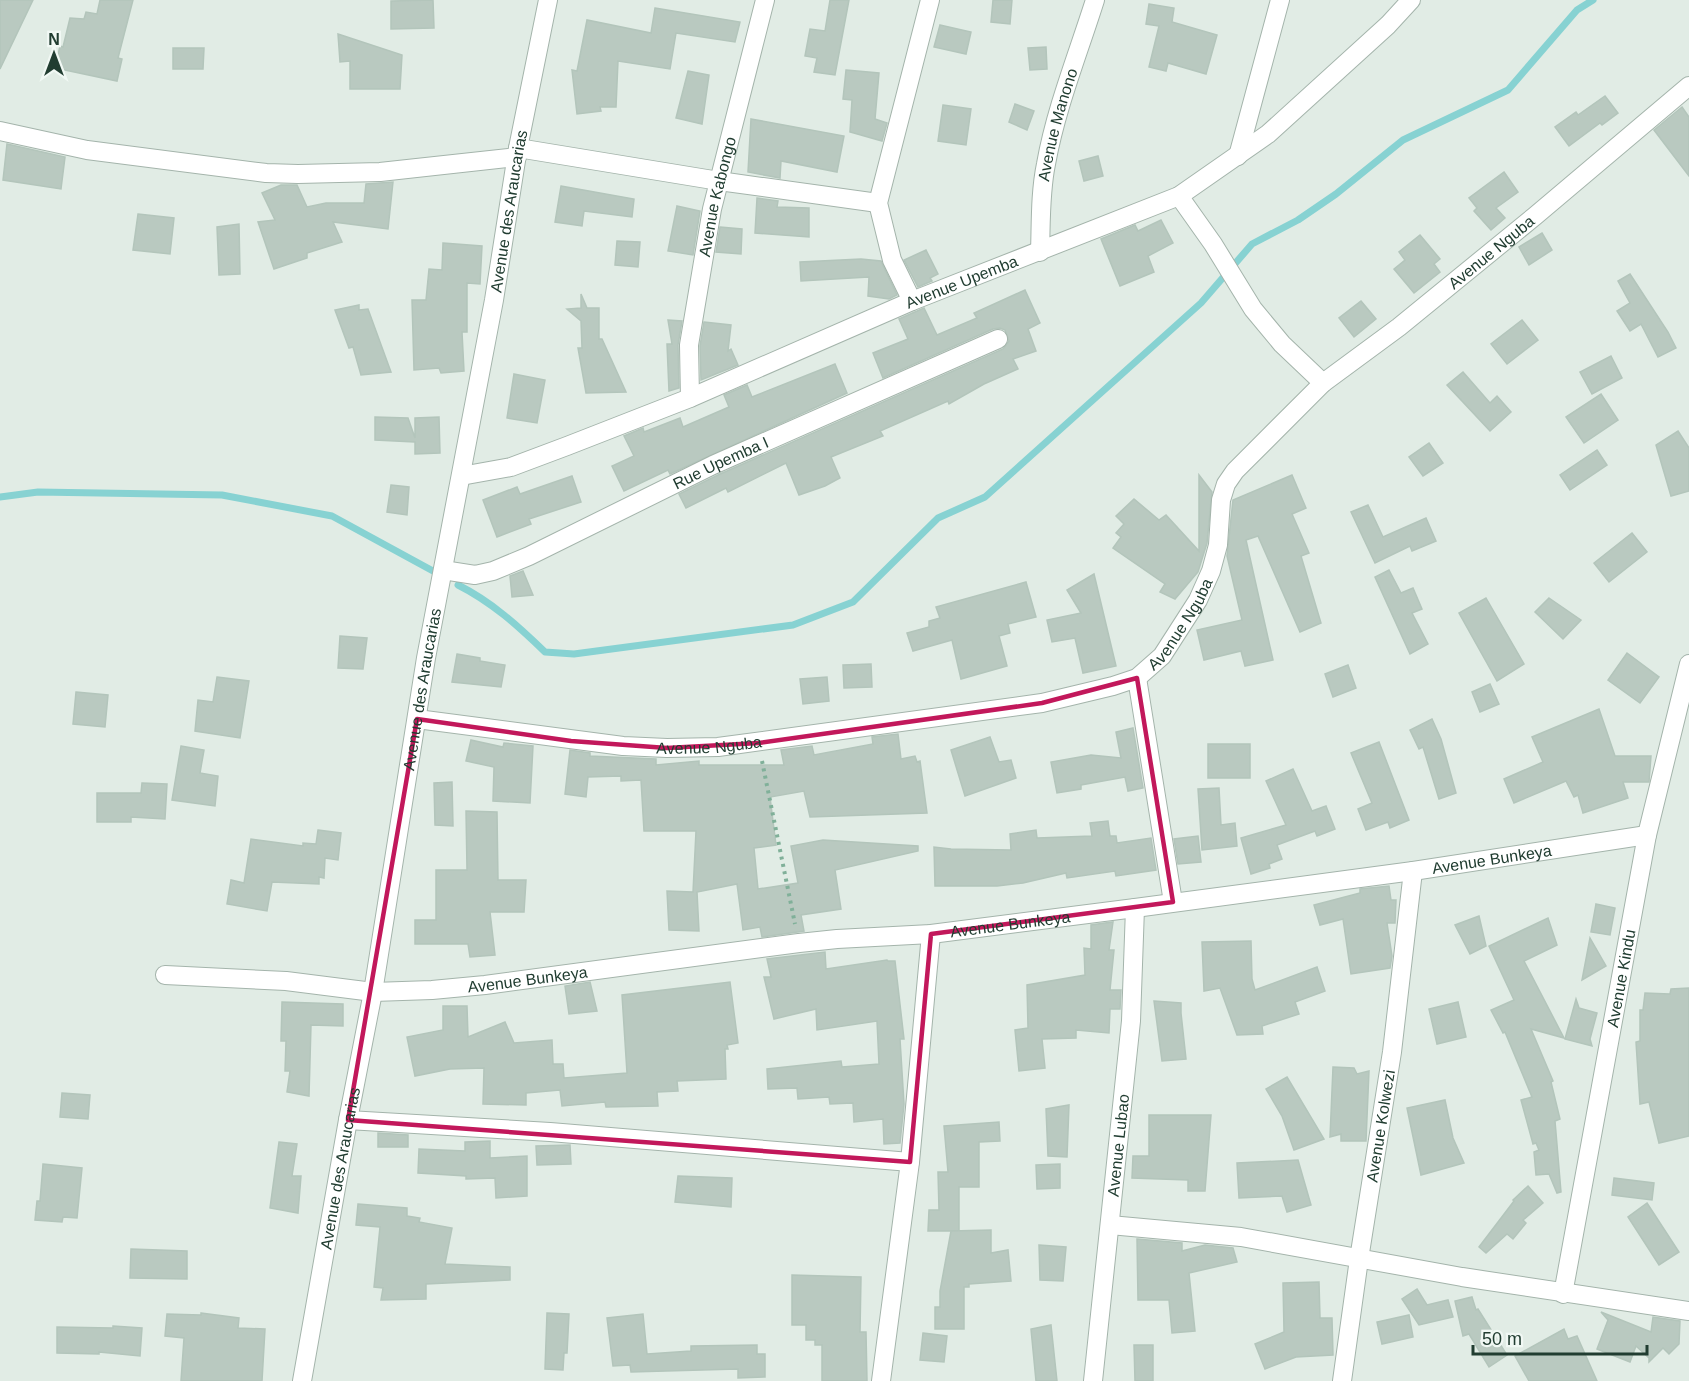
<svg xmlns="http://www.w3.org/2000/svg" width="1689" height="1381" viewBox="0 0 1689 1381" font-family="Helvetica,sans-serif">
<rect width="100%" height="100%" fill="#e1ece5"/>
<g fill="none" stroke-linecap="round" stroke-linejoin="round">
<g stroke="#87d2d2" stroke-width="7">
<path d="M0 497 38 492 222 495 332 516 433 571"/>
<path d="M458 585C492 602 518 626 545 652L574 654 793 625 853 602 938 518 985 497 1201 303 1252 244 1298 220 1336 194 1403 140 1508 90 1577 10 1593 0"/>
</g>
</g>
<g fill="#b9c9c0" stroke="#b3c5bb" stroke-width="1.5">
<path d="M0 0H33L0 69Z"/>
<path d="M100 0H133L118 58 122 59 117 81 55 68 60 46 63 47 70 18 84 19 86 12 97 14Z"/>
<path d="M433 0 434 28 391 29V1Z"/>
<path d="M830 0H849L835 75 814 72 817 58 805 56 810 29 825 31Z"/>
<path d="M993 0H1012L1010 24 991 22Z"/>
<path d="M1149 4 1174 8 1172 22 1217 35 1206 74 1168 63 1166 71 1149 67 1159 26 1146 24Z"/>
<path d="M655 8 740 22 735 42 676 33 670 69 618 61 616 107H600L601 111 577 114 572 70 577 71 587 20 651 33Z"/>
<path d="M940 25 971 32 966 54 934 47Z"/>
<path d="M338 34 402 55 400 89H350V61L340 62Z"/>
<path d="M1046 47 1047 69 1030 70 1028 48Z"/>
<path d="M173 48H204L203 69H173Z"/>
<path d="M846 70 879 73 875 119 887 123 882 141 850 132 852 100 843 99Z"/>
<path d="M688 71 709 75 702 124 676 118Z"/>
<path d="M1605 96 1618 113 1602 125 1600 123 1569 146 1555 127 1576 112 1578 115Z"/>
<path d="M1015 104 1034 111 1027 130 1009 122Z"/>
<path d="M943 105 971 109 966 145 938 141Z"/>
<path d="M1682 107 1689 117V176L1654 130Z"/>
<path d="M751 119 844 136 837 172 781 161 780 178 748 172Z"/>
<path d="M7 144 65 157 61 189 3 180Z"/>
<path d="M1098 156 1103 176 1084 181 1079 161Z"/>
<path d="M1504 172 1518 192 1496 208 1505 218 1491 230 1474 211 1477 208 1469 198Z"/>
<path d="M393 182 388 229 333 222 342 242 307 253V258L274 269 258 222 275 220 262 193 281 185H297L307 207 326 203H364L366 184Z"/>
<path d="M561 186 634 199 632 217 584 211 582 226 555 222Z"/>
<path d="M757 198 778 201 777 207 809 208V237L755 233Z"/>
<path d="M677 206 700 211 693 255 668 251Z"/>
<path d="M138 214 174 218 170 254 133 250Z"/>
<path d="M1161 220 1173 243 1148 256 1154 272 1120 286 1101 239 1135 225 1138 231Z"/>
<path d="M239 224 240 274 219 275 217 227Z"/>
<path d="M720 227 742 229 741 254 716 252Z"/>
<path d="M1542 233 1552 250 1529 265 1519 247Z"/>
<path d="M1420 235 1440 259 1434 264 1440 272 1414 293 1394 269 1405 260 1399 252Z"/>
<path d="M617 241 640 242 638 267 615 265Z"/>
<path d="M443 243 482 246 480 284 467 283V332H462L464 371 441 373 439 368 414 370 412 300H426L429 269 442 270Z"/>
<path d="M926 250 938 274 930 278 932 281 918 287 904 260Z"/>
<path d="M861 259 881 261 897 295 889 299 868 296 869 277 801 281 800 262Z"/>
<path d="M1630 274 1668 332 1676 348 1658 357 1641 324 1630 331 1617 311 1630 303 1618 281Z"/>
<path d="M1025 290 1040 323 1028 329 1036 351 1013 359 1018 369 984 384 949 404 948 401 880 431 883 436 831 457 840 478 825 486 799 495 786 463 728 492 726 488 686 508 679 494 718 475 1003 349 1009 341 1005 330 1000 328 993 329 883 378 873 353 908 339 899 319 924 308 937 335 977 318 974 313Z"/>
<path d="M581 294 587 308H599V339H602L626 392 586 393 578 348H582L581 321 567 309 581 308Z"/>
<path d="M1361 301 1376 319 1354 337 1339 318Z"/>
<path d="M359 305V310L368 309 391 372 361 375 353 347 349 348 335 310Z"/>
<path d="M668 320 682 321 678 345 679 388 669 391 667 344H672Z"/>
<path d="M1522 320 1538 340 1507 364 1491 344Z"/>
<path d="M704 322 731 325 728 351 731 349 738 365 701 380 700 346Z"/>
<path d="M1611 356 1622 378 1592 394 1580 372Z"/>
<path d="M835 364 847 393 670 474 668 470 624 491 612 466 634 456 624 436 643 428 644 432 680 418 683 427 729 407 724 395 747 385 752 397Z"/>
<path d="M1463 372 1490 403 1497 396 1511 412 1490 431 1447 385Z"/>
<path d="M514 374 545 380 537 423 507 418Z"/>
<path d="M1601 394 1618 420 1584 443 1566 417Z"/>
<path d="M375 417 408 418 415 438V418L439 417 440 453 415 454V442L375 440Z"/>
<path d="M1678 431 1689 448V491L1671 496 1656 445Z"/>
<path d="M1429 443 1443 463 1423 476 1409 457Z"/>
<path d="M1597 450 1607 465 1570 490 1560 475Z"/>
<path d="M1199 475 1212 492 1207 543 1198 572 1175 599 1160 592 1165 584 1113 548 1121 537 1116 533 1124 524 1116 516 1134 499 1159 520 1166 515 1199 551Z"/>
<path d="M1292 475 1306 508 1292 514 1309 553 1301 556 1321 623 1300 632 1258 536 1246 540 1273 660 1245 666 1241 651 1204 660 1197 630 1242 620 1227 556 1233 500Z"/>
<path d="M572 476 581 502 529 519 531 524 497 537 483 500 517 487 520 494Z"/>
<path d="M391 485 409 487 407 515 387 512Z"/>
<path d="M1368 505 1383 537 1426 518 1436 541 1412 551 1410 546 1375 563 1351 512Z"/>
<path d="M1632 533 1647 552 1609 582 1594 563Z"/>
<path d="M1389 570 1401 593 1413 588 1422 609 1412 613 1428 644 1410 654 1375 577Z"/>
<path d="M523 571 533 595 512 597 510 576Z"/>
<path d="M1094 574 1116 666 1083 673 1075 638 1052 642 1047 620 1081 613 1067 590Z"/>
<path d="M1026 582 1036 617 1008 624 1010 633 999 636 1007 666 961 679 952 640 913 651 907 633 929 627V621L940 618 936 607Z"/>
<path d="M1486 598 1524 664 1497 681 1459 613Z"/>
<path d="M1549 598 1581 620 1563 639 1535 612Z"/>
<path d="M340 636 367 638 363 669 338 668Z"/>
<path d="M1627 653 1659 677 1640 703 1608 680Z"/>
<path d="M457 654 480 658V661L505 665 501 687 452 682Z"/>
<path d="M871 664 872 687 844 688 843 665Z"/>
<path d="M1348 665 1356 688 1333 697 1325 674Z"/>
<path d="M217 677 249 681 240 738 195 731 198 700 213 702Z"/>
<path d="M827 677 829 701 803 704 800 679Z"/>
<path d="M1490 684 1499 704 1480 712 1472 692Z"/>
<path d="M76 692 108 695 105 727 73 724Z"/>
<path d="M1599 709 1615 756H1651L1649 782H1623L1628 798 1583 813 1578 795 1574 797 1566 781 1514 803 1504 779 1543 762 1532 737Z"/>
<path d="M1432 719 1441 739 1456 793 1439 799 1423 747 1419 749 1410 730Z"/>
<path d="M1133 728 1143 788 1128 791 1125 777 1081 785V789L1057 793 1051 762 1091 755 1121 758 1116 732Z"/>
<path d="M898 734 901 759 915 756 917 762 920 761 927 813 810 817 804 791 770 797 776 845 754 848 758 889 798 883 791 846 823 840 918 846V851L835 870 841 909 801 915 804 931 762 937 760 927 743 930 737 884 697 892 699 931 669 930 667 891 693 892 696 831H644L641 780 621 781V776L588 777 586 797 565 794 570 750 590 753V756L656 759V765L699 761V765H784L781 750 812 746 814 755 873 744 872 737Z"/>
<path d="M990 737 999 762 1011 760 1016 778 965 796 951 750Z"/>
<path d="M471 740 503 747 504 743 533 746 530 803 493 801 494 767 466 761Z"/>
<path d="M1379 742 1409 820 1390 828 1388 822 1366 830 1358 809 1372 803 1351 753Z"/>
<rect x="1208" y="744" width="42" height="34"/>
<path d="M181 746 204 750 200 773 218 776 215 806 172 800Z"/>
<path d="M1293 769 1312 811 1326 806 1335 829 1317 836 1315 831 1277 845 1282 859 1269 864 1270 868 1251 874 1241 838 1286 825 1266 781Z"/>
<path d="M452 782 453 826 435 825 434 783Z"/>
<path d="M142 783 167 784 165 819 131 817V822H97V793H141Z"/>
<path d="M1219 788 1221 825 1235 823 1237 846 1202 850 1198 789Z"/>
<path d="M466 811 497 812 498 880H526L524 912H490L495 955 470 957 468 944H415V920H436V870H467Z"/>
<path d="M1108 821 1110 836H1116L1117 843 1151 838 1156 870 1116 876 1115 871 1067 878 1066 873 1023 883 997 886H935L934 847 951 849 1011 850 1010 834 1036 830 1037 838 1092 836 1090 823Z"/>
<path d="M318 830 341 833 338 860 325 858 324 878 319 877V884L272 882 267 911 227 904 231 880 244 883 251 839 303 846V843L316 844Z"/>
<path d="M1198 836 1201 862 1178 864 1174 839Z"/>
<path d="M1389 886 1391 900H1396L1395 923H1387L1392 956 1390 968 1351 974 1343 919 1320 925 1314 905 1360 893V889Z"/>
<path d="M1596 904 1615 908 1610 935 1591 932Z"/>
<path d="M1479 916 1486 946 1470 954 1455 925Z"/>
<path d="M1548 918 1557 945 1524 961 1564 1038 1531 1029 1553 1081 1551 1082 1560 1119 1555 1121 1561 1192 1557 1193 1549 1174 1536 1175 1534 1152 1539 1150 1536 1143 1533 1144 1521 1100 1532 1097 1505 1032 1503 1033 1491 1010 1514 1000 1489 946Z"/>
<path d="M1113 922 1109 950H1114L1110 990H1121L1120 1009H1110L1109 1033 1076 1030V1038L1042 1039 1045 1068 1019 1071 1015 1030 1028 1028 1027 985 1085 975 1084 948 1091 949V925Z"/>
<path d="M1590 938 1606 966 1582 980Z"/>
<path d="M1251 941 1252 979 1255 990 1317 967 1325 991 1295 1002 1299 1014 1262 1026 1263 1034 1237 1035 1220 988 1204 991 1202 942Z"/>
<path d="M825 952 826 969 887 960 888 961H895L904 1039H900L904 1104 900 1143 884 1144 883 1119 854 1122 853 1103 830 1104 829 1097 798 1099 797 1088 768 1089 767 1069 841 1061 842 1067 879 1064 877 1021 817 1030 816 1009 774 1019 764 977H771L767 959Z"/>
<path d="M590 982 597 1011 569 1014 565 986Z"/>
<path d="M730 982 738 1043 727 1045 728 1049H725L726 1079 677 1081 678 1091 657 1092 658 1106 606 1107 605 1102 562 1106 560 1090 526 1093V1105L483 1104 484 1068 450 1069 415 1076 407 1037 443 1030V1006H467L468 1037 505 1022 514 1043 552 1040 553 1064H563L564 1078 627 1073 622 995Z"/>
<path d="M1689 988V1136L1659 1143 1649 1102 1640 1104 1636 1042 1640 1041V1010H1643L1645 993 1670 994 1671 989Z"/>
<path d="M1576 999 1579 1008 1597 1013 1590 1039 1592 1046 1565 1039Z"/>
<path d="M1154 1001 1181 1003V1013L1186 1059 1162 1061Z"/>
<path d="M282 1002 343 1004V1026L311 1025 309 1096 287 1092 290 1071H285L286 1041H281Z"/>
<path d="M1458 1002 1466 1037 1437 1044 1429 1009Z"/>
<path d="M1333 1067 1354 1068 1357 1074 1369 1071 1366 1141H1341V1134L1330 1137Z"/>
<path d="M1287 1077 1324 1139 1294 1150 1282 1116 1266 1089Z"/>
<path d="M62 1093 90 1095 88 1119 60 1117Z"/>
<path d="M1445 1100 1453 1138 1464 1163 1421 1175 1407 1108Z"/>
<path d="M1069 1105 1067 1157 1048 1156 1046 1109Z"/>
<path d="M1149 1115H1211L1205 1191H1188V1180L1132 1178 1133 1156H1149Z"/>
<path d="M999 1122 1000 1141 979 1142V1187H959V1231H928L929 1210H939L938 1172H948L944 1126Z"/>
<path d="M378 1133 408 1135V1147H378Z"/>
<path d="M490 1141V1158L527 1156V1196L496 1198 495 1178 466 1179V1176L418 1173 419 1149 465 1151V1142Z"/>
<path d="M279 1142 297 1144 292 1176H301L298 1213 270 1208Z"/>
<path d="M570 1145 571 1164 537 1165 536 1146Z"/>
<path d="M1298 1160 1311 1205 1287 1212 1282 1196 1239 1198 1237 1163Z"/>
<path d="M43 1164 82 1168 77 1218 63 1217 62 1222 35 1220 37 1201H40Z"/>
<path d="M1060 1164V1188L1037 1189 1036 1165Z"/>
<path d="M678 1176 732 1178 731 1207 675 1202Z"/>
<path d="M1614 1178 1654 1183 1652 1200 1612 1195Z"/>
<path d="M1528 1186 1543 1203 1523 1220 1526 1223 1513 1239 1507 1234 1486 1253 1479 1247 1514 1201 1513 1200Z"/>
<path d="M1647 1203 1679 1252 1659 1265 1628 1217Z"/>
<path d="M358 1204 407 1208V1216L420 1218 419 1222 452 1228 445 1264 510 1267V1280L426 1284V1299L381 1300 383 1288 374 1287 380 1227 356 1225Z"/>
<path d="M991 1230V1253L1008 1250 1011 1281 969 1284V1287H964V1329H935V1307H940V1291L951 1231Z"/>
<path d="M1137 1239 1182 1243V1251L1205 1245 1233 1248 1237 1262 1189 1273 1195 1331 1172 1333 1169 1300H1138Z"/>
<path d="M1039 1245 1066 1247 1063 1281 1040 1280Z"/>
<path d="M131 1249 187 1251V1279L130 1278Z"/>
<path d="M792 1275 861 1277 860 1332H866L867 1381H822V1345H815V1340H806V1325H792Z"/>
<path d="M1319 1282 1320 1318H1332L1333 1355 1296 1357 1265 1369 1255 1344 1284 1332 1283 1283Z"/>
<path d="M1417 1289 1427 1305 1448 1300 1453 1317 1419 1325 1402 1299Z"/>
<path d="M1472 1297 1476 1310 1478 1309 1507 1355 1489 1367 1469 1334 1463 1336 1455 1301Z"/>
<path d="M1601 1312 1651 1332 1653 1317 1680 1321 1679 1344 1669 1354 1663 1348 1649 1362V1358L1636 1346 1630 1362 1597 1349 1608 1320Z"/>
<path d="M201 1313 239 1318 238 1328 265 1329 262 1381H181L184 1338 165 1336 167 1314 201 1315Z"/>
<path d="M547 1313 569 1314 567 1353H564L563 1370 545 1369Z"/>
<path d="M643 1314 647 1354 691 1351V1346L757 1345V1354H765V1377L738 1378V1369L631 1372 630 1365 613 1366 607 1318Z"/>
<path d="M1409 1315 1413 1337 1382 1344 1377 1322Z"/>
<path d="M1051 1325 1057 1381H1036L1031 1329Z"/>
<path d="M113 1326 142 1328 140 1356 99 1352V1354L57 1353V1327L113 1328Z"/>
<path d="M1564 1329 1568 1339 1577 1336 1597 1381H1529L1515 1356Z"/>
<path d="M923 1333 947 1336 944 1362 920 1360Z"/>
<path d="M1134 1345H1153V1381H1135Z"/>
</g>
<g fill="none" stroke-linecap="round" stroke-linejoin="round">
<g stroke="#a4b4ab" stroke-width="20">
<g id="minor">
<path d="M0 131 87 150 266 173 298 174 380 172 517 157"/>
<path d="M518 148 719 181 878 203"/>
<path d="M1238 156 1280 0"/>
<path d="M1179 196 1213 244 1253 309 1282 344 1323 383"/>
<path id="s1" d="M1040 252C1041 223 1040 193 1046 164 1056 108 1078 54 1095 0"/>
<path d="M912 301 892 260 878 203 930 0"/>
<path id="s2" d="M690 398 689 345 712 209 765 0"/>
<path id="s3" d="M461 476 511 467 567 446 690 398 912 301 1179 196 1268 134 1388 25 1411 0"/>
<path id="s4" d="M443 570 475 575 493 571 529 556 713 465 998 339"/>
<path d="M1137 678 1173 902"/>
<path id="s5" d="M417 719 623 746 667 748 718 747 1042 703 1113 686 1137 678 1162 656 1198 600 1211 571 1218 545 1221 500 1226 484 1235 471 1323 383 1399 327 1535 216 1689 86"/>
<path id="s6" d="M165 975 286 981 373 992 432 990 485 985 799 943 837 939 931 934 1135 908 1413 871 1647 835"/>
<path d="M348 1120 550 1132 910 1162"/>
<path d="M1110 1225 1241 1237 1462 1277 1689 1311"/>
<path id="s7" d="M1563 1294 1647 835 1689 664"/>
<path id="s8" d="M302 1381 348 1120 373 992 426 658 494 300 518 148 548 0"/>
<path d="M881 1381 910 1162 931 934"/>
<path id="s9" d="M1093 1381 1131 1021 1135 908"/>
<path id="s10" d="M1342 1381 1359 1259 1392 1052 1413 871"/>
</g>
</g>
<path stroke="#80b099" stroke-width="4" stroke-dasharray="3 4.5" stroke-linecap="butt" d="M762 761 795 924"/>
<use href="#minor" stroke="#fff" stroke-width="18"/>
</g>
<path fill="none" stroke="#c2185b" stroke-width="4.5" stroke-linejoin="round" d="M1137 678 1173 902 931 934 910 1162 348 1120 417 719 571 741 667 748 759 743 1042 703Z"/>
<g text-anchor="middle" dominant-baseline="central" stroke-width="4.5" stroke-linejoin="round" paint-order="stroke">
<g font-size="16" fill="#213d31" stroke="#f1f8f4">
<text stroke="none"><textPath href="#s1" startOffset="129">Avenue Manono</textPath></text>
<text stroke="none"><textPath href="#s2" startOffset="204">Avenue Kabongo</textPath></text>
<text stroke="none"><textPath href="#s8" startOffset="1188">Avenue des Araucarias</textPath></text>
<text stroke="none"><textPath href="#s5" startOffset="1302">Avenue Nguba</textPath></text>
<text stroke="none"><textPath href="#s3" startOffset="538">Avenue Upemba</textPath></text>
<text stroke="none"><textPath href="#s4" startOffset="303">Rue Upemba I</textPath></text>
<text stroke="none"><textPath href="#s5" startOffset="798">Avenue Nguba</textPath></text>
<text stroke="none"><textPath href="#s8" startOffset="702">Avenue des Araucarias</textPath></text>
<text stroke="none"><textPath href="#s5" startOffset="294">Avenue Nguba</textPath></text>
<text stroke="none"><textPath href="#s6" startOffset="1336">Avenue Bunkeya</textPath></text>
<text stroke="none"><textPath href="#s6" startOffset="850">Avenue Bunkeya</textPath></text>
<text stroke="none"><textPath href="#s7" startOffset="321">Avenue Kindu</textPath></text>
<text stroke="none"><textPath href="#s6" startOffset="364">Avenue Bunkeya</textPath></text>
<text stroke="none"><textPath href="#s10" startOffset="258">Avenue Kolwezi</textPath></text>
<text stroke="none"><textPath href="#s9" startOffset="237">Avenue Lubao</textPath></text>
<text stroke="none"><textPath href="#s8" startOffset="216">Avenue des Araucarias</textPath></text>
</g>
</g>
<g transform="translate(54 54)" stroke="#f1f8f4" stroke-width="4.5" paint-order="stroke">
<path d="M0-4.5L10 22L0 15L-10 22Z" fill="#213d31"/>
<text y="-9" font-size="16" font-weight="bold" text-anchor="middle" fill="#213d31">N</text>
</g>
<path d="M1473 1345v9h174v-9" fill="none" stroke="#213d31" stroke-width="3"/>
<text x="1482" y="1345" font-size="18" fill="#213d31" stroke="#f1f8f4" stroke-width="4.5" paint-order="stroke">50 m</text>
</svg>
